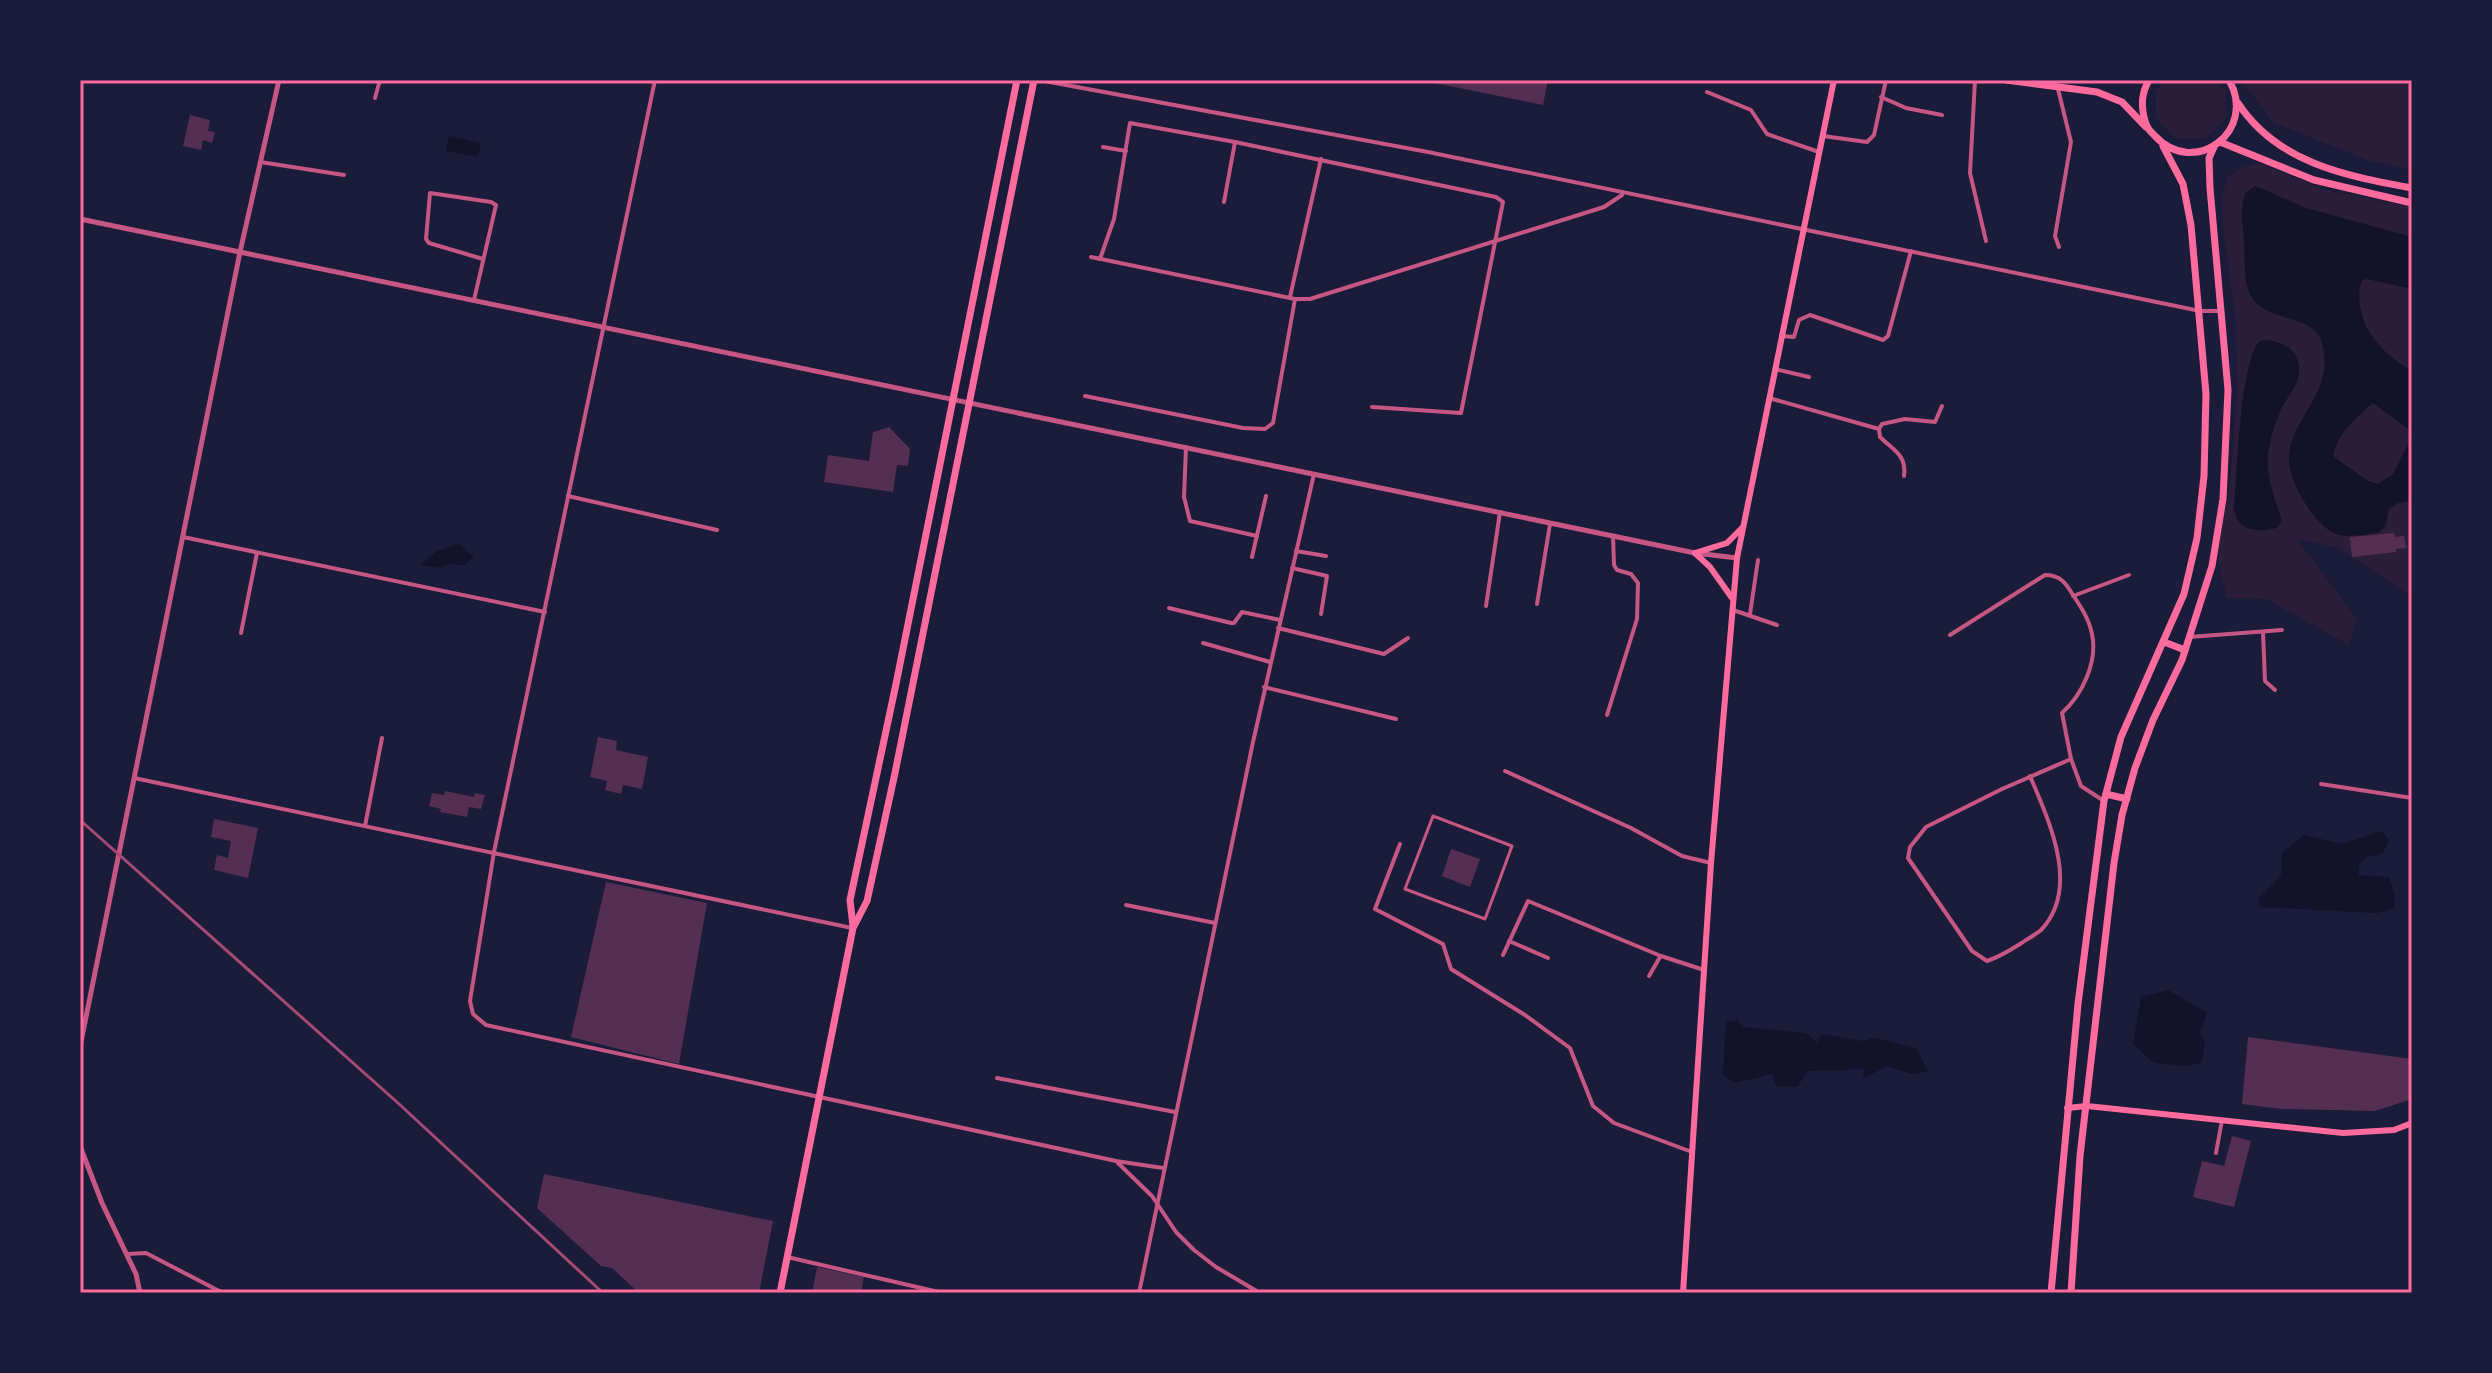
<svg xmlns="http://www.w3.org/2000/svg" width="2492" height="1373" viewBox="0 0 2492 1373" font-family="'Exo 2',sans-serif">
<rect width="100%" height="100%" fill="#1b1b3a"/>
<g fill="#2a1e3b">
<path d="M2166 80H2215L2225 90V119L2205 139H2176L2156 118V90Z"/>
<path d="M2241 80H2412V170L2370 161 2274 123Z"/>
<path d="M2258 163 2323 189 2412 207V597L2338 548 2297 539 2357 619 2349 645 2266 599 2227 598 2217 557 2230 485 2237 394 2236 324 2223 228V192L2228 177 2240 168Z"/>
</g>
<g fill="#12122b" fill-rule="evenodd">
<path d="M449 136 481 143 478 157 446 151Z"/>
<path d="M2256 186 2306 208 2412 237V289L2367 279 2363 280C2358 288 2359 296 2360 306 2365 337 2387 356 2412 371V501L2398 503 2389 509C2387 514 2388 521 2385 526 2382 533 2371 534 2364 535 2353 536 2343 537 2334 533 2314 524 2291 484 2289 463 2287 418 2336 396 2322 343 2314 312 2264 324 2250 294 2243 278 2245 257 2244 240 2243 224 2239 206 2246 192ZM2373 403 2408 429 2412 437 2393 474 2378 484 2368 481 2333 456C2336 436 2358 415 2373 403Z"/>
<path d="M2262 340C2288 340 2307 357 2296 384 2291 394 2284 402 2280 412 2274 426 2270 439 2268 454 2266 477 2275 499 2282 521L2277 528C2258 532 2238 533 2234 508 2237 480 2240 350 2262 340Z"/>
<path d="M459 544 474 557 464 565 449 564 441 568 421 565 437 551Z"/>
<path d="M2382 831 2389 840 2383 853 2366 857 2359 864V875L2389 877 2395 896 2394 908 2377 913 2260 907 2259 898 2281 876 2282 853 2304 835 2342 844Z"/>
<path d="M2168 990 2207 1013 2200 1032 2205 1045 2201 1063 2184 1066 2154 1063 2133 1044 2141 997Z"/>
<path d="M1737 1020 1743 1027 1806 1033 1817 1043 1821 1034 1862 1041 1874 1038 1916 1048 1928 1071 1912 1074 1887 1066 1863 1079 1865 1069 1808 1071 1797 1087 1776 1086 1772 1074 1735 1083 1723 1075 1726 1022Z"/>
</g>
<g fill="#542f53">
<path d="M1420 80H1548L1543 105Z"/>
<path d="M190 115 210 120 208 131 215 132 212 143 203 140 201 150 183 146Z"/>
<path d="M889 427 910 449 908 466 897 465 893 492 824 482 828 455 869 461 873 432Z"/>
<path d="M2394 533 2395 537 2404 536 2406 548 2396 549V552L2352 557 2350 537Z"/>
<path d="M598 737 617 741 616 750 648 757 642 789 623 785 621 794 605 790 607 781 590 777Z"/>
<path d="M445 791 474 797 475 793 485 795 481 809 469 807 467 817 440 812 441 809 429 806 432 793 444 795Z"/>
<path d="M214 819 258 828 248 878 214 870 217 855 228 858 231 841 211 837Z"/>
<path d="M1451 849 1480 859 1470 887 1442 876Z"/>
<path d="M606 882 707 903 679 1064 571 1037Z"/>
<path d="M2248 1037 2412 1059V1099L2375 1111 2282 1109 2242 1104Z"/>
<path d="M2232 1136 2251 1141 2234 1207 2193 1197 2202 1161 2224 1166Z"/>
<path d="M544 1174 773 1221 759 1293H639L612 1268 601 1266 537 1208Z"/>
<path d="M817 1267 864 1277 861 1293H812Z"/>
</g>
<g fill="none" stroke-linecap="round" stroke-linejoin="round">
<path stroke="#c65784" stroke-width="3" d="M1433 816 1512 846 1485 919 1405 889Z"/>
<g stroke="#c65784" stroke-width="4">
<path d="M655 80 494 852 470 1001 473 1014 486 1025 1116 1161 1163 1168"/>
<path d="M1039 80 1428 152 2200 311H2219"/>
<path d="M1975 80 1970 173 1986 241"/>
<path d="M2058 89 2071 142 2055 236 2059 247"/>
<path d="M1707 92 1751 110 1767 134 1819 152"/>
<path d="M1881 97 1906 108 1942 115"/>
<path d="M375 98 380 80"/>
<path d="M1823 136 1867 142 1874 135 1886 80"/>
<path d="M1235 142 1496 197 1503 202 1461 413 1372 407"/>
<path d="M1103 147 1126 151"/>
<path d="M260 162 344 175"/>
<path d="M1091 257 1295 299H1310L1604 207 1622 195"/>
<path d="M1100 259 1114 219 1130 123 1235 142 1224 202"/>
<path d="M1290 297 1321 159"/>
<path d="M474 300 496 205 491 202 430 193 426 239 429 243 483 259"/>
<path d="M1782 336 1794 337 1799 320 1810 315 1883 340 1888 336 1911 251"/>
<path d="M1775 369 1809 377"/>
<path d="M1085 396 1243 428 1265 429 1273 423 1295 299"/>
<path d="M1769 398 1879 429"/>
<path d="M1879 429 1882 424 1905 419 1935 422 1942 406"/>
<path d="M1879 429 1880 437C1893 450 1907 455 1904 476"/>
<path d="M1186 447 1184 497 1190 521 1257 536"/>
<path d="M568 496 717 530"/>
<path d="M183 537 545 612"/>
<path d="M1296 551 1326 556"/>
<path d="M1252 557 1266 496"/>
<path d="M1292 568 1327 576 1321 614"/>
<path d="M2073 596 2129 575"/>
<path d="M1537 604 1550 524"/>
<path d="M1486 606 1500 512"/>
<path d="M1169 608 1231 623H1234L1242 612 1280 620"/>
<path d="M1733 610 1777 625"/>
<path d="M1750 614 1758 560"/>
<path d="M1278 628 1384 654 1408 638"/>
<path d="M2263 632 2265 681 2275 690"/>
<path d="M241 633 257 553"/>
<path d="M1950 635 2045 575C2060 575 2066 583 2073 595 2081 607 2089 619 2092 634 2098 662 2082 695 2062 713L2071 759 2081 786 2104 801"/>
<path d="M2189 637 2282 630"/>
<path d="M1203 643 1270 662"/>
<path d="M1264 687 1396 719"/>
<path d="M1607 715 1637 619 1638 583 1631 574 1617 570 1614 565 1613 536"/>
<path d="M1505 771 1631 828 1682 856 1711 863"/>
<path d="M2030 776C2049 821 2081 888 2041 930 2035 935 2027 939 2020 944 2009 951 1999 957 1987 961L1972 951 1908 858 1910 847 1926 827 2002 789 2071 759"/>
<path d="M134 778 852 928"/>
<path d="M2321 784 2412 798"/>
<path d="M365 826 382 738"/>
<path d="M1400 844 1375 909 1443 944 1451 969 1525 1015 1570 1048 1593 1106 1614 1123 1692 1152"/>
<path d="M1126 905 1215 923"/>
<path d="M1509 941 1548 958"/>
<path d="M1503 955 1528 901 1661 956 1704 970"/>
<path d="M1649 976 1660 957"/>
<path d="M997 1078 1175 1112"/>
<path d="M2216 1153 2222 1120"/>
<path d="M1118 1163 1152 1196 1176 1232 1194 1250 1216 1267 1260 1293"/>
<path d="M127 1254 146 1253 223 1293"/>
<path d="M787 1257 943 1293"/>
<path d="M1139 1293 1253 742 1314 474"/>
</g>
<g stroke="#c65784" stroke-width="5">
<path d="M80 219 1695 553 1737 558"/>
<path d="M80 1047 240 252 279 80"/>
<path d="M80 1146 102 1203 136 1274 140 1293"/>
</g>
<g stroke="#ff6b9d" stroke-width="6">
<path d="M1695 553 1710 567 1732 598"/>
<path d="M1695 553 1727 543 1743 527"/>
<path d="M2067 1108 2087 1106 2343 1133 2394 1130 2412 1123"/>
<path d="M1683 1293 1711 863 1737 558 1834 80"/>
</g>
<g stroke="#ff6b9d" stroke-width="7">
<path d="M2006 80 2097 92 2122 102 2146 127"/>
<path d="M2149 80C2141 94 2141 106 2145 121 2147 128 2150 131 2155 136 2195 179 2258 130 2229 80"/>
<path d="M2238 103C2277 163 2346 176 2412 188"/>
<path d="M2220 142 2314 180 2412 203"/>
<path d="M2164 642 2185 650"/>
<path d="M2106 794 2127 799"/>
<path d="M2051 1293 2078 1004 2104 801 2121 737 2184 594 2197 538 2204 476 2206 394 2191 225 2183 184 2163 146"/>
<path d="M2071 1293 2080 1156 2114 863 2122 815 2135 768 2153 720 2182 660 2212 566 2223 499 2228 390 2210 188 2209 158 2214 147"/>
</g>
<g stroke="#ff6b9d" stroke-width="7">
<path d="M853 926 850 900 896 684 1017 80"/>
<path d="M780 1293 853 928 867 901 895 773 1034 80"/>
</g>
<path stroke="#a44b75" stroke-width="3" d="M80 820 398 1103 603 1293"/>
</g>
<rect width="2492" height="1373" fill="none" stroke="#1b1b3a" stroke-width="164"/>
<rect x="82" y="82" width="2328" height="1209" fill="none" stroke="#ff6b9d" stroke-width="3"/>
</svg>
